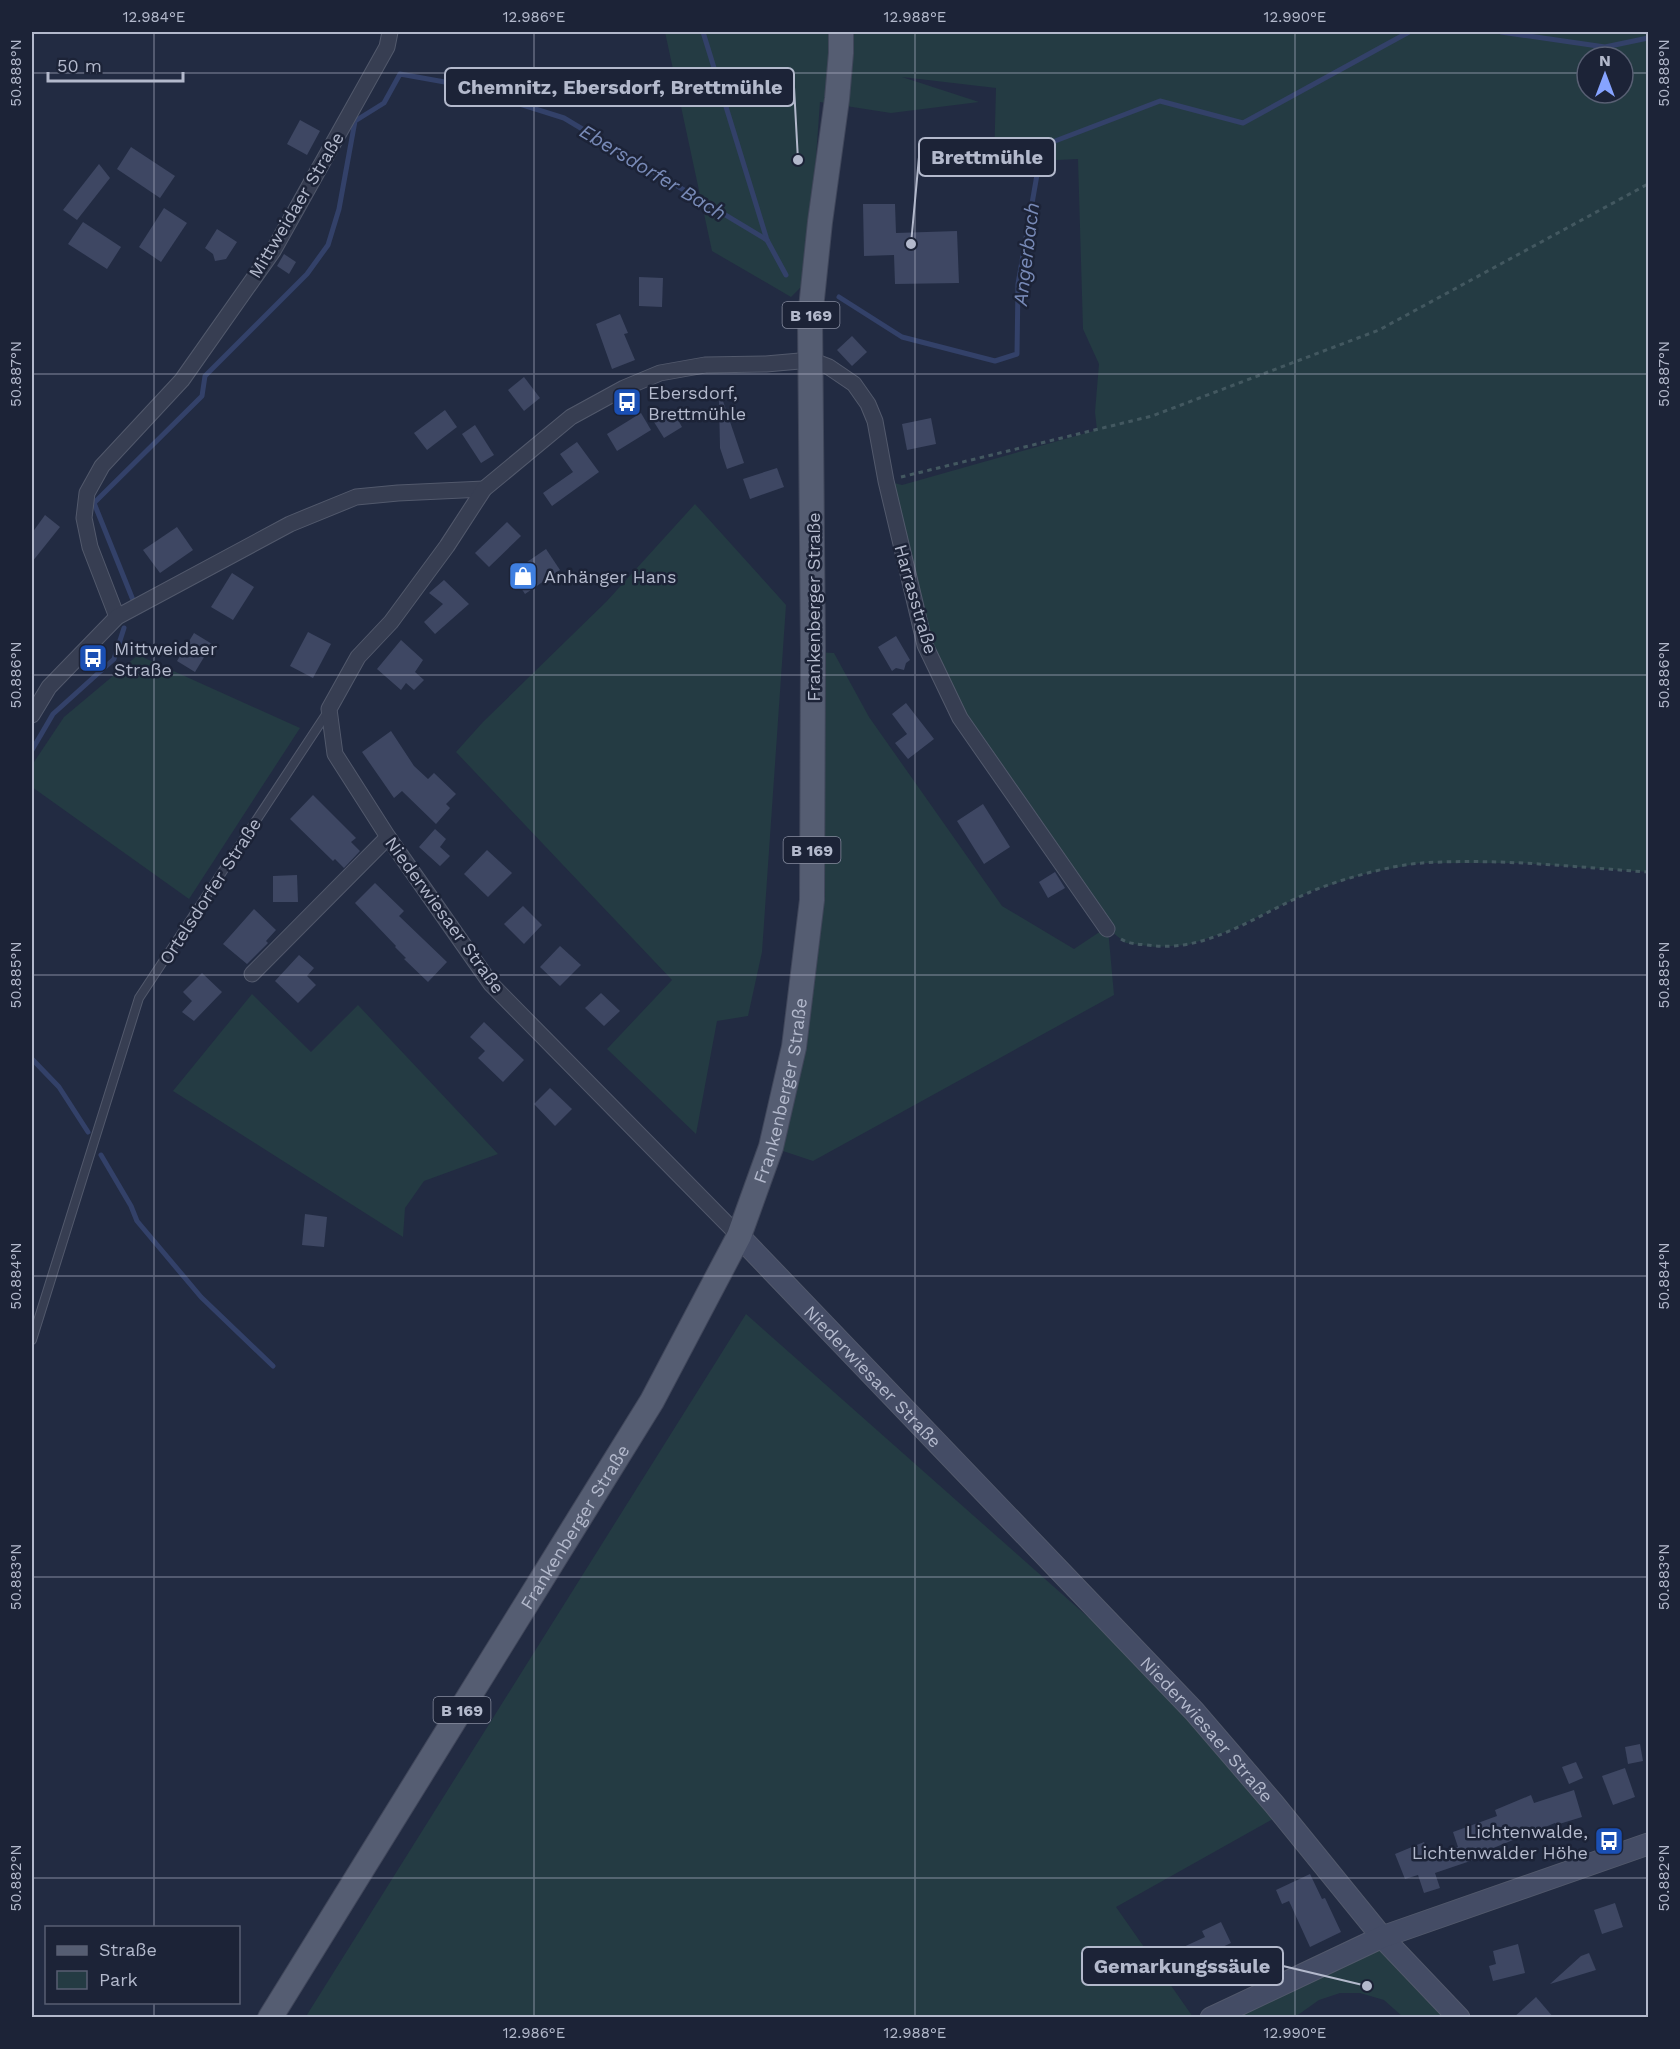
<svg xmlns="http://www.w3.org/2000/svg" width="1680" height="2049" viewBox="0 0 1680 2049" font-family="'Work Sans',sans-serif">
<rect width="100%" height="100%" fill="#222b42"/>
<g fill="#243b43" fill-rule="evenodd">
<path d="M665 32H1648V872L1521 863H1420L1364 874 1309 892 1229 931 1188 945 1156 947 1126 943 1108 929 1114 995 813 1161 771 1147 794 1047 813 652 834 653 869 717 1002 906 1074 949 1101 931 960 718 925 645 886 481 902 485 1097 430 1095 412 1099 364 1083 329 1078 159 994 163 996 88 902 77 979 102 891 113 820 102 807 281 791 297 712 251ZM1587 57H1623V93H1587Z"/>
<path d="M695 504 786 605 762 952 748 1016 717 1021 696 1134 607 1049 672 980 456 752 483 722 607 601Z"/>
<path d="M138 655 300 728 189 899 32 787V765L64 717Z"/>
<path d="M252 994 311 1052 358 1005 498 1154 424 1181 405 1208 403 1237 173 1091Z"/>
<path d="M746 1314 1194 1711 1282 1814 1116 1907 1193 2017 305 2018Z"/>
<path d="M1382 1937 1459 2017H1403L1384 2000 1360 1993H1340L1319 2000 1295 2017 1211 2018Z"/>
</g>
<g fill="none" stroke-linecap="round" stroke-linejoin="round">
<g stroke="#334169" stroke-width="5">
<path d="M703 32 767 240 786 275"/>
<path d="M1501 32 1605 47 1648 38"/>
<path d="M839 297 902 337 995 361 1017 354 1018 284 1042 146 1160 101 1243 123 1409 32"/>
<path d="M133 600 94 503 202 396 205 376 307 274 328 245 339 209 355 121 384 103 400 74 456 84 564 118 767 240"/>
<path d="M32 750 53 714 114 659 124 628"/>
<path d="M32 1059 59 1087 88 1132"/>
<path d="M101 1155 131 1206 137 1221 201 1297 273 1366"/>
</g>
</g>
<g fill="#3e4763">
<path d="M300 120 320 131 307 155 287 144Z"/>
<path d="M131 147 175 176 160 198 117 169Z"/>
<path d="M99 164 110 178 77 220 63 210Z"/>
<path d="M863 204H895L896 233 957 231 959 283 895 284 894 255 864 256Z"/>
<path d="M164 208 187 223 161 262 139 247Z"/>
<path d="M83 222 121 247 107 269 68 244Z"/>
<path d="M217 229 237 242 226 259 215 261 213 254 205 248Z"/>
<path d="M284 254 296 262 289 274 277 266Z"/>
<path d="M639 277 663 278 662 307 639 306Z"/>
<path d="M620 314 628 333 624 334 635 360 612 369 596 324Z"/>
<path d="M852 336 867 352 852 366 837 350Z"/>
<path d="M524 377 540 398 524 411 508 390Z"/>
<path d="M722 398 744 463 727 469 720 448 719 399Z"/>
<path d="M445 410 457 427 427 450 414 433Z"/>
<path d="M673 411 682 427 664 438 654 422Z"/>
<path d="M641 413 651 430 617 451 607 434Z"/>
<path d="M931 418 936 444 907 450 902 424Z"/>
<path d="M475 425 494 455 481 463 462 434Z"/>
<path d="M577 442 599 472 552 506 543 493 573 472 560 454Z"/>
<path d="M777 468 784 487 750 499 743 479Z"/>
<path d="M45 515 60 527 32 562V533Z"/>
<path d="M507 522 521 536 489 567 475 553Z"/>
<path d="M177 527 193 550 160 573 143 550Z"/>
<path d="M546 549 560 570 525 594 511 573Z"/>
<path d="M232 573 254 587 233 620 211 607Z"/>
<path d="M444 580 469 604 435 634 424 622 443 604 429 593Z"/>
<path d="M308 632 331 644 313 678 290 666Z"/>
<path d="M194 633 212 644 195 672 177 661Z"/>
<path d="M896 636 910 660 906 663 904 670 896 668 892 671 878 647Z"/>
<path d="M401 640 423 660 415 672 424 680 414 690 406 683 401 690 377 669Z"/>
<path d="M906 703 934 739 908 759 895 743 907 734 892 714Z"/>
<path d="M391 731 414 766 428 779 434 773 456 794 446 804 450 808 436 824 402 791 394 798 362 752Z"/>
<path d="M313 795 356 838 351 842 360 851 344 868 335 859 333 861 290 819Z"/>
<path d="M983 804 1010 847 984 864 957 821Z"/>
<path d="M435 829 446 839 440 847 450 856 440 866 419 847Z"/>
<path d="M487 850 512 873 488 897 464 874Z"/>
<path d="M1055 872 1065 888 1048 898 1039 882Z"/>
<path d="M297 875 298 902H273V876Z"/>
<path d="M375 883 404 911 399 916 447 962 428 982 404 959 406 958 395 947 396 946 355 903Z"/>
<path d="M523 906 542 925 524 944 504 924Z"/>
<path d="M254 909 276 930 266 941 268 943 247 964 223 944Z"/>
<path d="M560 946 581 965 560 986 540 967Z"/>
<path d="M299 955 314 968 307 976 316 985 298 1003 275 981Z"/>
<path d="M202 973 222 992 194 1021 182 1012 192 1001 183 992Z"/>
<path d="M601 993 620 1011 604 1026 585 1008Z"/>
<path d="M484 1022 524 1060 503 1082 478 1058 485 1051 470 1037Z"/>
<path d="M550 1088 572 1109 555 1126 534 1104Z"/>
<path d="M305 1214 327 1217 324 1247 302 1245Z"/>
<path d="M1640 1744 1643 1761 1628 1764 1625 1747Z"/>
<path d="M1576 1762 1583 1778 1569 1784 1562 1767Z"/>
<path d="M1625 1768 1635 1797 1613 1805 1602 1776Z"/>
<path d="M1574 1790 1582 1817 1556 1825 1555 1823 1486 1851 1488 1855 1435 1873 1440 1888 1424 1893 1418 1875 1405 1879 1395 1854 1424 1842 1430 1857 1458 1847 1453 1832 1497 1816 1495 1810 1531 1795 1534 1803Z"/>
<path d="M1310 1874 1322 1899 1325 1898 1341 1932 1310 1947 1289 1901 1282 1904 1276 1890Z"/>
<path d="M1615 1903 1623 1927 1602 1934 1594 1910Z"/>
<path d="M1221 1922 1231 1943 1214 1951 1222 1970 1192 1984 1177 1950 1205 1937 1202 1931Z"/>
<path d="M1518 1944 1525 1973 1493 1981 1489 1966 1496 1964 1493 1951Z"/>
<path d="M1589 1953 1596 1970 1550 1984 1581 1956Z"/>
<path d="M1536 1997 1554 2018H1513Z"/>
</g>
<g fill="none" stroke-linecap="round" stroke-linejoin="round">
<g stroke="#52596c" stroke-width="10">
<path id="lane" d="M32 1340 139 998 329 710"/>
</g>
<g stroke="#52596c" stroke-width="17">
<g id="street">
<path d="M117 617 90 547 84 518 87 493 102 466 182 380 273 251 387 47 390 32"/>
<path d="M32 715 49 687 117 617 290 524 356 497 398 493 484 489"/>
<path d="M252 974 388 837"/>
<path d="M739 1236 491 984 388 837 335 754 329 709 358 657 391 622 447 546 484 489 571 417 624 388 660 373 705 365 766 364 811 360 829 367 854 384 868 404 875 421 886 481 925 645 960 718 1107 929"/>
</g>
</g>
<g stroke="#52596c" stroke-width="23">
<g id="secondary">
<path id="s1" d="M739 1236 1194 1711 1274 1804 1382 1937 1459 2018"/>
<path d="M1211 2018 1382 1937 1648 1844"/>
</g>
</g>
<g stroke="#40475b" stroke-width="26">
<g id="primary">
<path id="s2" d="M270 2018 652 1401 739 1236 771 1147 794 1047 812 900 813 652 810 318 820 222 837 99 841 53V32"/>
</g>
</g>
<g stroke="#435860" stroke-width="3" stroke-dasharray="4.5 4.5" stroke-linecap="butt">
<path d="M901 477 1152 416 1379 330 1648 184"/>
<path d="M1121 939C1129 944 1137 944 1147 945 1206 954 1256 915 1308 893 1337 880 1391 865 1422 863 1497 858 1573 867 1648 872"/>
</g>
<use href="#lane" stroke="#373e52" stroke-width="8"/>
<use href="#street" stroke="#373e52" stroke-width="15"/>
<use href="#secondary" stroke="#444c65" stroke-width="21"/>
<use href="#primary" stroke="#555d72" stroke-width="24"/>
</g>
<path fill="none" stroke="#b3b9cc" stroke-width="1.5" stroke-opacity="0.45" d="M154 32V1928M534 32V2018M915 32V2018M1295 32V2018M32 73H1587M1623 73H1648M32 374H1648M32 675H1648M32 975H1648M32 1276H1648M32 1577H1648M32 1878H1648M154 2002V2018"/>
<defs>
<g id="bus-square" transform="scale(1.5)"><rect x="-9" y="-9" width="18" height="18" rx="4" fill="#1a4fb4" stroke="#1c2337"/><path d="M-5-6H5V4H4V6H2V4H-2V6H-4V4H-5ZM-3.5-4V0h7V-4ZM-3.5 1.2v1.5H-2V1.2ZM2 1.2v1.5H3.5V1.2Z" fill="#fff"/></g>
<g id="shop-square" transform="scale(1.5)"><rect x="-9" y="-9" width="18" height="18" rx="4" fill="#3f7fe0" stroke="#1c2337"/><path d="M-5-2.5h2.3a2.7 3.5 0 0 1 5.4 0H5L5.5 6h-11ZM-1.5-2.5h3a1.5 2.3 0 0 0-3 0Z" fill="#fff"/></g>
</defs>
<g fill-rule="evenodd">
<use href="#bus-square" x="627" y="402"/>
<use href="#shop-square" x="523" y="576"/>
<use href="#bus-square" x="93" y="658"/>
<use href="#bus-square" x="1609" y="1841"/>
</g>
<g text-anchor="middle" dominant-baseline="central" stroke-width="5" stroke-linejoin="round" paint-order="stroke">
<g fill="#1c2337" stroke="#868c9f" stroke-width="1.5">
<rect x="782.5" y="302" width="57" height="26" rx="4.5"/>
<rect x="783.5" y="837" width="57" height="26" rx="4.5"/>
<rect x="433.5" y="1697" width="57" height="26" rx="4.5"/>
</g>
<g font-size="16" font-weight="bold" fill="#b3b9cc">
<text x="811" y="315">B 169</text>
<text x="812" y="850">B 169</text>
<text x="462" y="1710">B 169</text>
</g>
<g font-size="18" fill="#b3b9cc" stroke="#1c2337">
<text transform="translate(296 205) rotate(-59)">Mittweidaer Straße</text>
<text transform="translate(916 599) rotate(74)">Harrasstraße</text>
<text transform="translate(813 607) rotate(-90)">Frankenberger Straße</text>
<text transform="translate(210 891) rotate(-57)">Ortelsdorfer Straße</text>
<text transform="translate(445 915) rotate(54)">Niederwiesaer Straße</text>
<text stroke="none"><textPath href="#s2" startOffset="1064">Frankenberger Straße</textPath></text>
<text stroke="none"><textPath href="#s1" startOffset="194">Niederwiesaer Straße</textPath></text>
<text stroke="none"><textPath href="#s2" startOffset="578">Frankenberger Straße</textPath></text>
<text stroke="none"><textPath href="#s1" startOffset="680">Niederwiesaer Straße</textPath></text>
</g>
<g font-size="18" fill="#b3b9cc" stroke="#1c2337" text-anchor="start">
<text x="648" y="392">Ebersdorf,<tspan x="648" dy="21">Brettmühle</tspan></text>
<text x="544" y="576">Anhänger Hans</text>
<text x="114" y="648">Mittweidaer<tspan x="114" dy="21">Straße</tspan></text>
<text x="1588" y="1831" text-anchor="end">Lichtenwalde,<tspan x="1588" dy="21">Lichtenwalder Höhe</tspan></text>
</g>
<g font-size="20" font-style="italic" fill="#788ab7" stroke="#1c2337">
<text transform="translate(653 172) rotate(31)">Ebersdorfer Bach</text>
<text transform="translate(1026 254) rotate(-83)">Angerbach</text>
</g>
</g>
<path fill="none" stroke="#b3b9cc" stroke-width="2" d="M798 160L794 87M911 244L919 157M1367 1986L1283 1966"/>
<g fill="#b3b9cc" stroke="#1c2337" stroke-width="2">
<circle cx="798" cy="160" r="6"/>
<circle cx="911" cy="244" r="6"/>
<circle cx="1367" cy="1986" r="6"/>
</g>
<g fill="#1c2337" stroke="#b3b9cc" stroke-width="2">
<rect x="445" y="68" width="349" height="38" rx="6"/>
<rect x="919" y="138" width="136" height="38" rx="6"/>
<rect x="1082" y="1947" width="201" height="38" rx="6"/>
</g>
<g font-size="20" text-anchor="middle" font-weight="bold" fill="#b3b9cc">
<text x="620" y="94">Chemnitz, Ebersdorf, Brettmühle</text>
<text x="987" y="164">Brettmühle</text>
<text x="1182" y="1973">Gemarkungssäule</text>
</g>
<rect width="1680" height="2049" fill="none" stroke="#1c2337" stroke-width="66"/>
<rect x="45" y="1926" width="195" height="78" fill="#1c2337" stroke="#585f73" stroke-width="1.5"/>
<rect x="57" y="1946" width="30" height="9" fill="#555d72" stroke="#585f73" stroke-width="1.5"/>
<text x="99" y="1956" font-size="18" fill="#b3b9cc">Straße</text>
<rect x="57" y="1971" width="30" height="18" fill="#243b43" stroke="#585f73" stroke-width="1.5"/>
<text x="99" y="1986" font-size="18" fill="#b3b9cc">Park</text>
<g transform="translate(1605 75)"><circle r="28" fill="#1c2337" stroke="#585f73" stroke-width="1.5"/>
<path d="M0-4.5L10 22L0 15L-10 22Z" fill="#86a3ff"/>
<text y="-9" font-size="16" font-weight="bold" text-anchor="middle" fill="#b3b9cc">N</text>
</g>
<path d="M48 72v9h135v-9" fill="none" stroke="#b3b9cc" stroke-width="3"/>
<text x="57" y="72" font-size="18" fill="#b3b9cc" stroke="#1c2337" stroke-width="4.5" paint-order="stroke">50 m</text>
<rect x="33" y="33" width="1614" height="1983" fill="none" stroke="#b3b9cc" stroke-width="2"/>
<g font-size="15" text-anchor="middle" fill="#b3b9cc">
<text x="154" y="22">12.984°E</text>
<text x="534" y="22">12.986°E</text>
<text x="915" y="22">12.988°E</text>
<text x="1295" y="22">12.990°E</text>
<text transform="translate(16 73) rotate(-90)" y="5">50.888°N</text>
<text transform="translate(1664 73) rotate(-90)" y="5">50.888°N</text>
<text transform="translate(16 374) rotate(-90)" y="5">50.887°N</text>
<text transform="translate(1664 374) rotate(-90)" y="5">50.887°N</text>
<text transform="translate(16 675) rotate(-90)" y="5">50.886°N</text>
<text transform="translate(1664 675) rotate(-90)" y="5">50.886°N</text>
<text transform="translate(16 975) rotate(-90)" y="5">50.885°N</text>
<text transform="translate(1664 975) rotate(-90)" y="5">50.885°N</text>
<text transform="translate(16 1276) rotate(-90)" y="5">50.884°N</text>
<text transform="translate(1664 1276) rotate(-90)" y="5">50.884°N</text>
<text transform="translate(16 1577) rotate(-90)" y="5">50.883°N</text>
<text transform="translate(1664 1577) rotate(-90)" y="5">50.883°N</text>
<text transform="translate(16 1878) rotate(-90)" y="5">50.882°N</text>
<text transform="translate(1664 1878) rotate(-90)" y="5">50.882°N</text>
<text x="534" y="2038">12.986°E</text>
<text x="915" y="2038">12.988°E</text>
<text x="1295" y="2038">12.990°E</text>
</g>
</svg>
